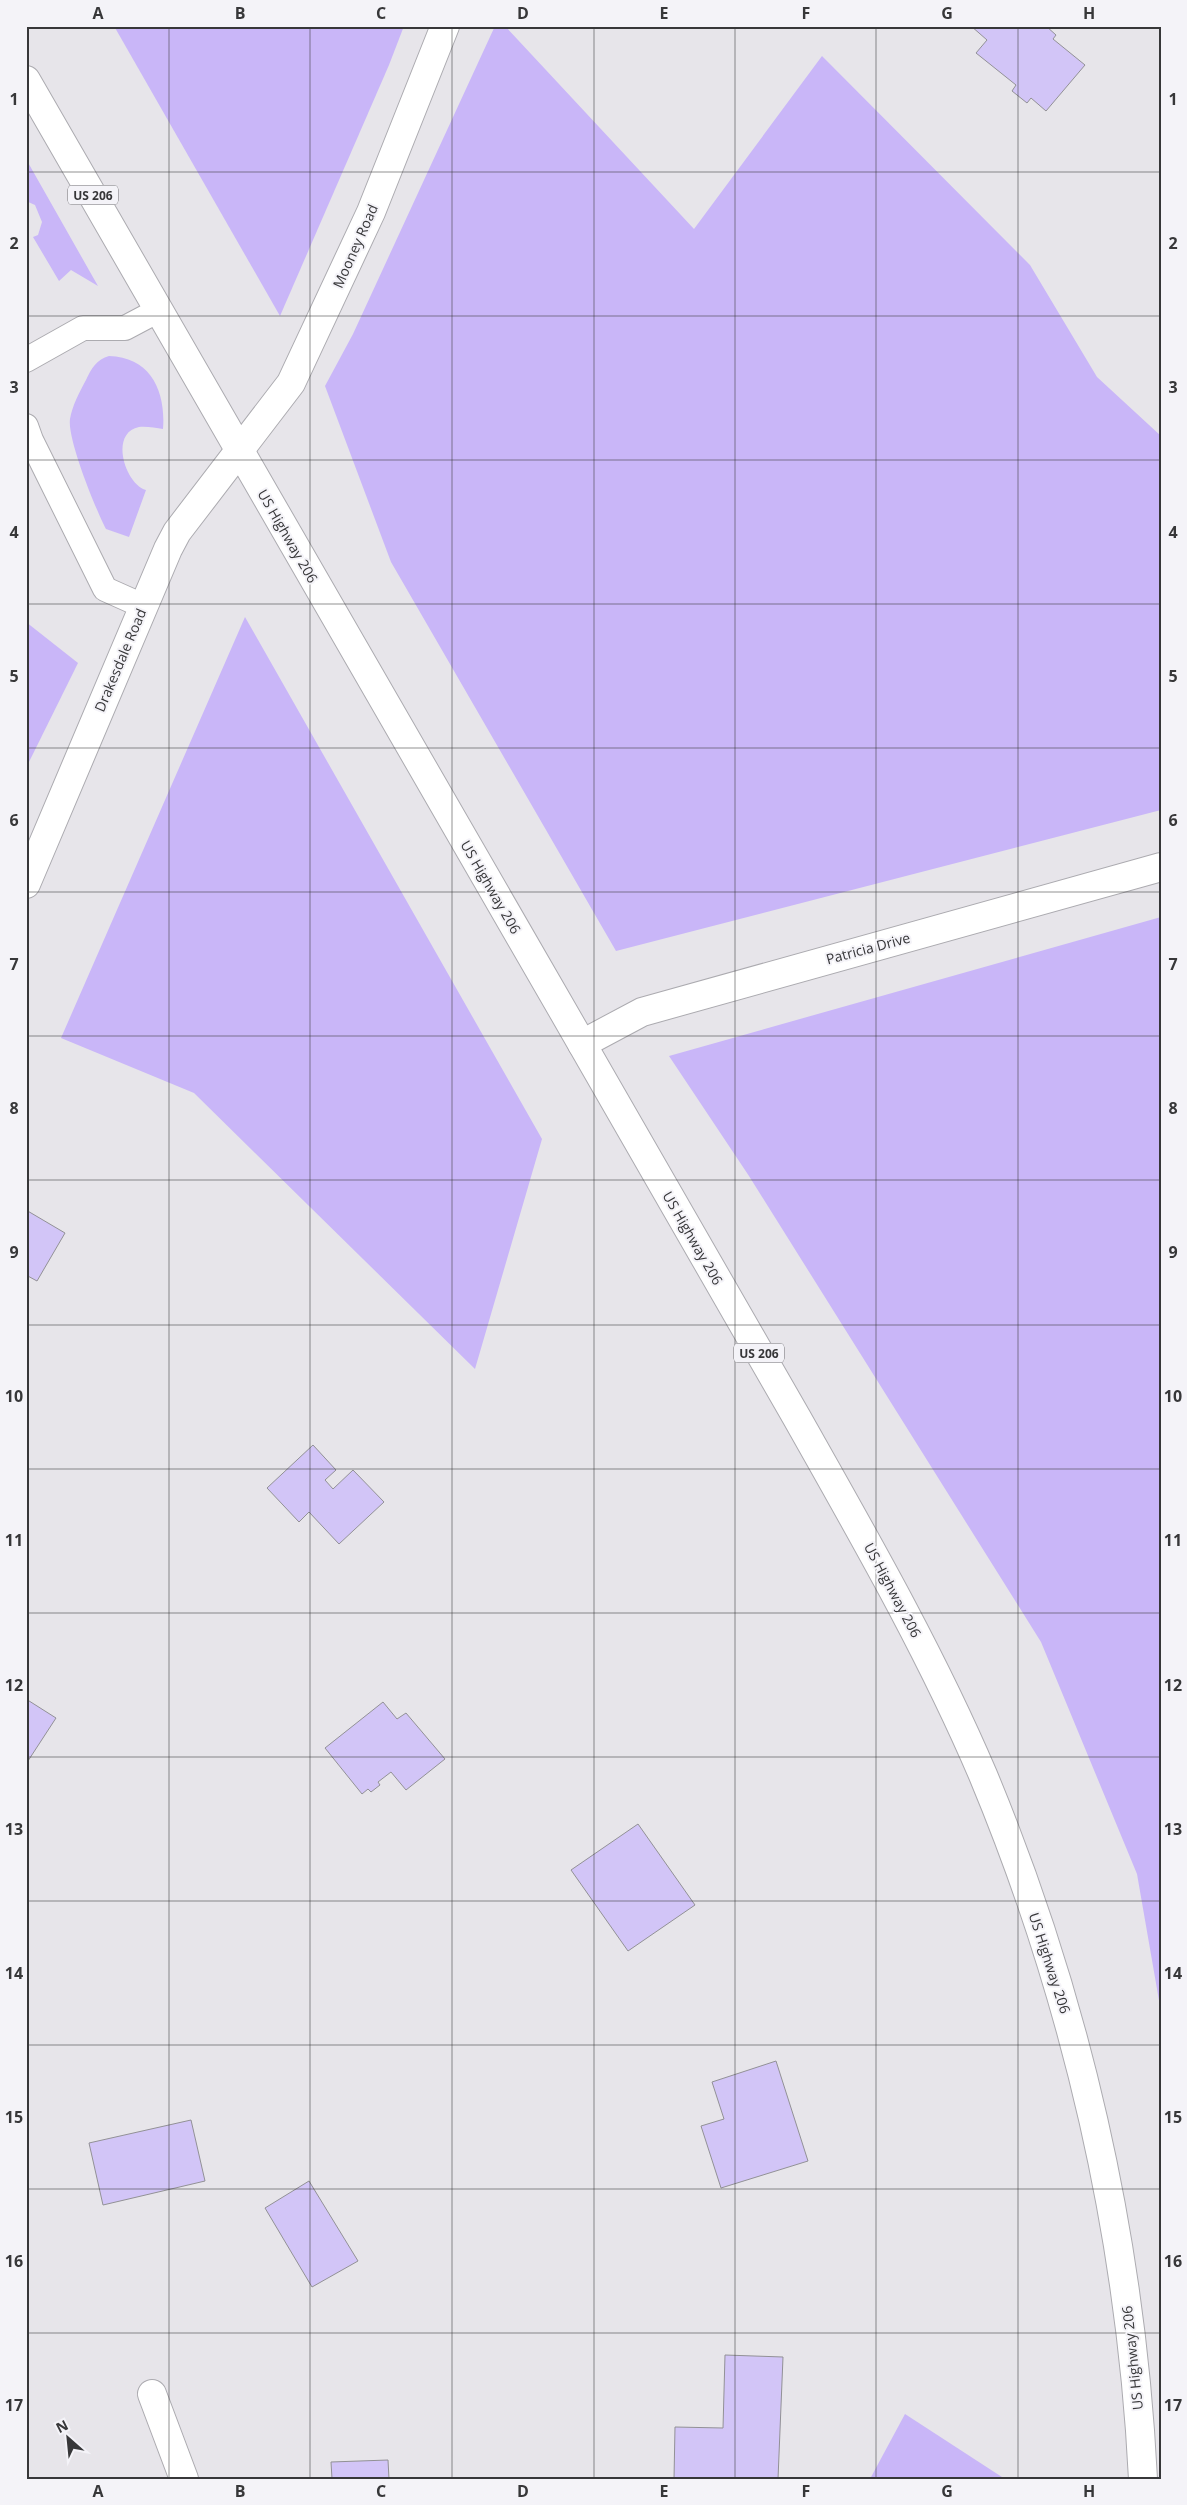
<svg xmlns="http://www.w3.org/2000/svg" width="1187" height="2505" viewBox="0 0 1187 2505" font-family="'Open Sans',sans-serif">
<rect width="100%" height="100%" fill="#e7e5ea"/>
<g fill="#c9b6f8">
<path d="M114 26H404L389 65 280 316Z"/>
<path d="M495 26H505L694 229 822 56 1030 265 1097 377 1161 436V810L616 951 391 562 325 386 353 334Z"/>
<path d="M26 159 98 286 71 270 59 281 33 237 38 235 42 222 35 205 26 201Z"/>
<path d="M109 356C151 357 166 392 163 429 156 428 146 426 139 427 109 433 125 484 146 490L129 537 106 529C96 510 67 439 70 419 72 406 80 391 86 380 91 369 97 359 109 356Z"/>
<path d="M245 617 542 1139 475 1369 194 1093 61 1038Z"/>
<path d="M26 622 78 663 26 768Z"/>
<path d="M1161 917V2012L1137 1874 1041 1642 749 1176 669 1056Z"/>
<path d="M905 2414 1005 2479H870Z"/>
</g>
<g fill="#d2c5f7" stroke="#929196">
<path d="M971 26H1046L1056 35 1053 39 1085 65 1046 111 1031 98 1027 103 1012 91 1016 85 976 53 987 40Z"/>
<path d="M26 1210 65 1233 37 1281 26 1275Z"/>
<path d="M313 1445 336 1470 325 1480 333 1489 353 1470 384 1502 339 1544 309 1512 299 1522 267 1488Z"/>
<path d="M26 1699 56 1718 26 1764Z"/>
<path d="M383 1702 397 1719 406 1713 445 1759 406 1790 391 1772 378 1782 380 1785 371 1792 368 1789 362 1794 325 1748Z"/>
<path d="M638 1824 695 1905 628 1951 571 1870Z"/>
<path d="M776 2061 808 2161 721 2188 701 2126 724 2119 712 2082Z"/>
<path d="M191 2120 205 2181 103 2205 89 2143Z"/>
<path d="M309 2181 358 2261 312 2287 265 2208Z"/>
<path d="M725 2355 783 2357 778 2479H674L675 2427 723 2428Z"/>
<path d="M388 2460 389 2479H332L331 2462Z"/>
</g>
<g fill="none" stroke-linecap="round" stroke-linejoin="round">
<g stroke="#acabb0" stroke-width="26">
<g id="lane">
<path d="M26 360 83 328H125L159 310"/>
<path d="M26 426 31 440 105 589 143 606"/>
</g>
</g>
<g stroke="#acabb0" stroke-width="30">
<g id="street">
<path d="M582 1044 642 1012 1161 867"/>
<path d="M152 2394 184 2479"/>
</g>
</g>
<g stroke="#acabb0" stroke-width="30">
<path id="secondary" d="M26 884 168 549 177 532 291 383 371 212 445 26"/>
</g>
<g stroke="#acabb0" stroke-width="30">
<path id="highway" d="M26 80C206 390 383 701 563 1011 641 1146 719 1282 797 1418 863 1535 930 1651 983 1775 1076 1998 1131 2238 1143 2479"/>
</g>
<use href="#lane" stroke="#fff" stroke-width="24"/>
<use href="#street" stroke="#fff" stroke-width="28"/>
<use href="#secondary" stroke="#fff" stroke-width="28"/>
<use href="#highway" stroke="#fff" stroke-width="28"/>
</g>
<path fill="none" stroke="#373739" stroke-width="1" stroke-opacity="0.55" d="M169 26V2479M310 26V2479M452 26V2479M594 26V2479M735 26V2479M876 26V2479M1018 26V2479M26 172H1161M26 316H1161M26 460H1161M26 604H1161M26 748H1161M26 892H1161M26 1036H1161M26 1180H1161M26 1325H1161M26 1469H1161M26 1613H1161M26 1757H1161M26 1901H1161M26 2045H1161M26 2189H1161M26 2333H1161"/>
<g text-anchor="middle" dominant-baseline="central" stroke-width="4" stroke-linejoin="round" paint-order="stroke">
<g fill="#f4f3f8" stroke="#706f72" stroke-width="1">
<rect x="68" y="185.5" width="50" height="19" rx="4"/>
<rect x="734" y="1343.5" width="50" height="19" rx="4"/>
</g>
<g font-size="12" font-weight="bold" fill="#373739">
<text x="93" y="195">US 206</text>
<text x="759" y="1353">US 206</text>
</g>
<g font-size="14" fill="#373739" stroke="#f4f3f8">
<text transform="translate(355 246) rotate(-66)">Mooney Road</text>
<text transform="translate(288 536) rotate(60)">US Highway 206</text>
<text transform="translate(120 660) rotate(-67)">Drakesdale Road</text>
<text transform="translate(491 887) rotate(60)">US Highway 206</text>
<text transform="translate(868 948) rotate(-15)">Patricia Drive</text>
<text transform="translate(693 1238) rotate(60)">US Highway 206</text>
<text transform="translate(893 1590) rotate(62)">US Highway 206</text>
<text transform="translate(1050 1963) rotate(72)">US Highway 206</text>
<text transform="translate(1132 2358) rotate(-96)">US Highway 206</text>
</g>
</g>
<rect width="1187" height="2505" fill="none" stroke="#f4f3f8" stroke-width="55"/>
<g transform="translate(68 2438) rotate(333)" stroke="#f4f3f8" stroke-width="4" paint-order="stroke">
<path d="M0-4L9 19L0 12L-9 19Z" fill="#373739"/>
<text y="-8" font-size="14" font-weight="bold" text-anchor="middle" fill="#373739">N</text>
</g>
<rect x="28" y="28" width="1132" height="2450" fill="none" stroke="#373739" stroke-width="2"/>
<g font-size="16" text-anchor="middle" font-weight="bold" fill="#373739">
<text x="98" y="19">A</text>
<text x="240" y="19">B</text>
<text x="381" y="19">C</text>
<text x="523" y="19">D</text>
<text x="664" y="19">E</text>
<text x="806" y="19">F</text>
<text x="947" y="19">G</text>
<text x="1089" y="19">H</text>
<text x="14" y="105">1</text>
<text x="1173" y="105">1</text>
<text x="14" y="249">2</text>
<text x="1173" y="249">2</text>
<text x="14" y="393">3</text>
<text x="1173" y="393">3</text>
<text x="14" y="538">4</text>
<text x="1173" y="538">4</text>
<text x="14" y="682">5</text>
<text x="1173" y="682">5</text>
<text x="14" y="826">6</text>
<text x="1173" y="826">6</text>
<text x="14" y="970">7</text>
<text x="1173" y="970">7</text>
<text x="14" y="1114">8</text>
<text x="1173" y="1114">8</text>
<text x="14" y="1258">9</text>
<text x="1173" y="1258">9</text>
<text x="14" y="1402">10</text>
<text x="1173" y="1402">10</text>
<text x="14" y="1546">11</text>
<text x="1173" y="1546">11</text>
<text x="14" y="1691">12</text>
<text x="1173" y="1691">12</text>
<text x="14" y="1835">13</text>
<text x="1173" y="1835">13</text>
<text x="14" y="1979">14</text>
<text x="1173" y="1979">14</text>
<text x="14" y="2123">15</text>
<text x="1173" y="2123">15</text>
<text x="14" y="2267">16</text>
<text x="1173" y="2267">16</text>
<text x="14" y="2411">17</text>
<text x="1173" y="2411">17</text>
<text x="98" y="2497">A</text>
<text x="240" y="2497">B</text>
<text x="381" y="2497">C</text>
<text x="523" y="2497">D</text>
<text x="664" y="2497">E</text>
<text x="806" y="2497">F</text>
<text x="947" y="2497">G</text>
<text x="1089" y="2497">H</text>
</g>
</svg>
